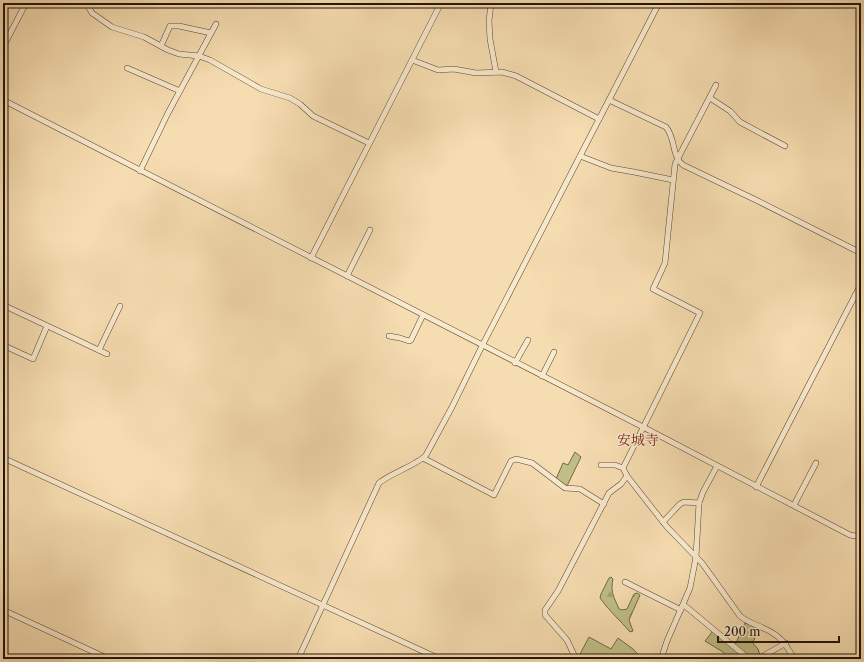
<svg xmlns="http://www.w3.org/2000/svg" width="864" height="662" viewBox="0 0 864 662" font-family="'Libre Caslon Text','Noto Serif JP',serif">
<defs>
<pattern id="forest-firs" width="22" height="20" patternUnits="userSpaceOnUse"><rect width="22" height="20" fill="#c1bf88"/><path d="M5 1l3.5 6h-7zM16 11l3.5 6h-7z" fill="#a6a374"/></pattern>
</defs>
<rect width="100%" height="100%" fill="#f6ddb1"/>
<filter id="stains"><feTurbulence type="fractalNoise" baseFrequency=".005" numOctaves="4"/><feColorMatrix values="0 0 0 0 .2 0 0 0 0 .09 0 0 0 0 .02 0 0 0 .5 -.17"/></filter>
<radialGradient id="worn" r=".72"><stop offset=".6" stop-color="#630" stop-opacity="0"/><stop offset="1" stop-color="#630" stop-opacity=".3"/></radialGradient>
<g fill="#c1bf88" stroke="#716a48">
<path d="M575 452 581 457 567 486 556 479 563 463 568 465Z"/>
<path d="M745 623 754 626 750 633 755 639 752 642 758 649 760 655 755 659H752L735 645Z"/>
<path d="M713 631 746 659H726L723 652 705 641Z"/>
<path d="M589 637 611 649 618 638 633 649 642 659H580L579 656Z"/>
</g>
<path fill="url(#forest-firs)" stroke="#716a48" d="M611 577 613 579C610 592 614 597 619 609L622 610 627 609 634 594 637 593 640 595 629 620 633 631 630 632C620 620 609 611 600 598L601 594 609 578Z"/>
<g fill="none" stroke-linecap="round" stroke-linejoin="round">
<path stroke="#6e7770" stroke-width="1" d="M857 3 861 9"/>
<g stroke="#564732" stroke-width="6">
<g id="minor">
<path d="M86 3 92 13 112 27 144 37 168 50 179 54 199 56 210 60 261 89 290 98 300 104 313 116 369 143"/>
<path d="M491 3 489 21 490 39 496 72"/>
<path d="M161 46 170 26H179L211 33"/>
<path d="M3 47 26 3"/>
<path d="M412 60 438 70 454 69 476 73 502 72 516 76 599 119"/>
<path d="M127 68 180 91"/>
<path d="M716 85 675 164 665 263 653 289 700 313 623 468 627 476 667 527 702 563 740 616C747 622 755 624 763 628 780 635 786 644 794 659"/>
<path d="M710 98 730 111 740 122 785 146"/>
<path d="M3 100 643 427 850 535 861 537"/>
<path d="M609 100 666 127C676 139 671 155 683 165L758 201 861 253"/>
<path d="M580 156 611 168 634 172 673 180"/>
<path d="M140 171 168 113 216 24"/>
<path d="M311 258 441 3"/>
<path d="M347 276 370 230"/>
<path d="M3 305 107 354"/>
<path d="M389 336 400 338 409 341 411 340 423 315"/>
<path d="M7 347 33 359 47 326"/>
<path d="M99 350 120 306"/>
<path d="M515 363 528 340"/>
<path d="M542 376 554 352"/>
<path d="M3 458 440 659"/>
<path d="M423 458 494 495 511 461 516 459 532 463 565 488 580 489 604 504"/>
<path d="M601 465H615L623 468"/>
<path d="M756 487 861 284"/>
<path d="M794 505 816 463"/>
<path d="M663 522 680 504 684 502 699 503"/>
<path d="M625 582 681 610"/>
<path d="M684 605 749 659"/>
<path d="M3 610 109 659"/>
<path d="M298 659 379 483C391 473 419 464 426 455L452 407 482 346 659 3"/>
<path d="M576 659 567 640 545 615V610L558 591 609 493 621 484 627 476"/>
<path d="M661 659 667 641 690 588 696 557 699 503 703 492 717 466"/>
<path d="M758 659 786 643"/>
</g>
</g>
<use href="#minor" stroke="#f9e9cc" stroke-width="5"/>
</g>
<g text-anchor="middle" dominant-baseline="central" stroke-width="3" stroke-linejoin="round" paint-order="stroke">
<g font-size="14" fill="#7a1f14" stroke="#f9e9cc">
<text x="638" y="440">安城寺</text>
</g>
</g>
<rect width="864" height="662" fill="none" stroke="#f6ddb1" stroke-width="16"/>
<rect x="4" y="4" width="856" height="654" fill="none" stroke="#211508" stroke-width="2"/>
<rect x="8" y="8" width="848" height="646" fill="none" stroke="#211508"/>
<path d="M718 636v6h121v-6" fill="none" stroke="#211508" stroke-width="2"/>
<text x="724" y="636" font-size="12" fill="#211508" stroke="#f9e9cc" stroke-width="3" paint-order="stroke">200 m</text>
<rect width="100%" height="100%" filter="url(#stains)"/>
<rect width="100%" height="100%" fill="url(#worn)"/>
</svg>
